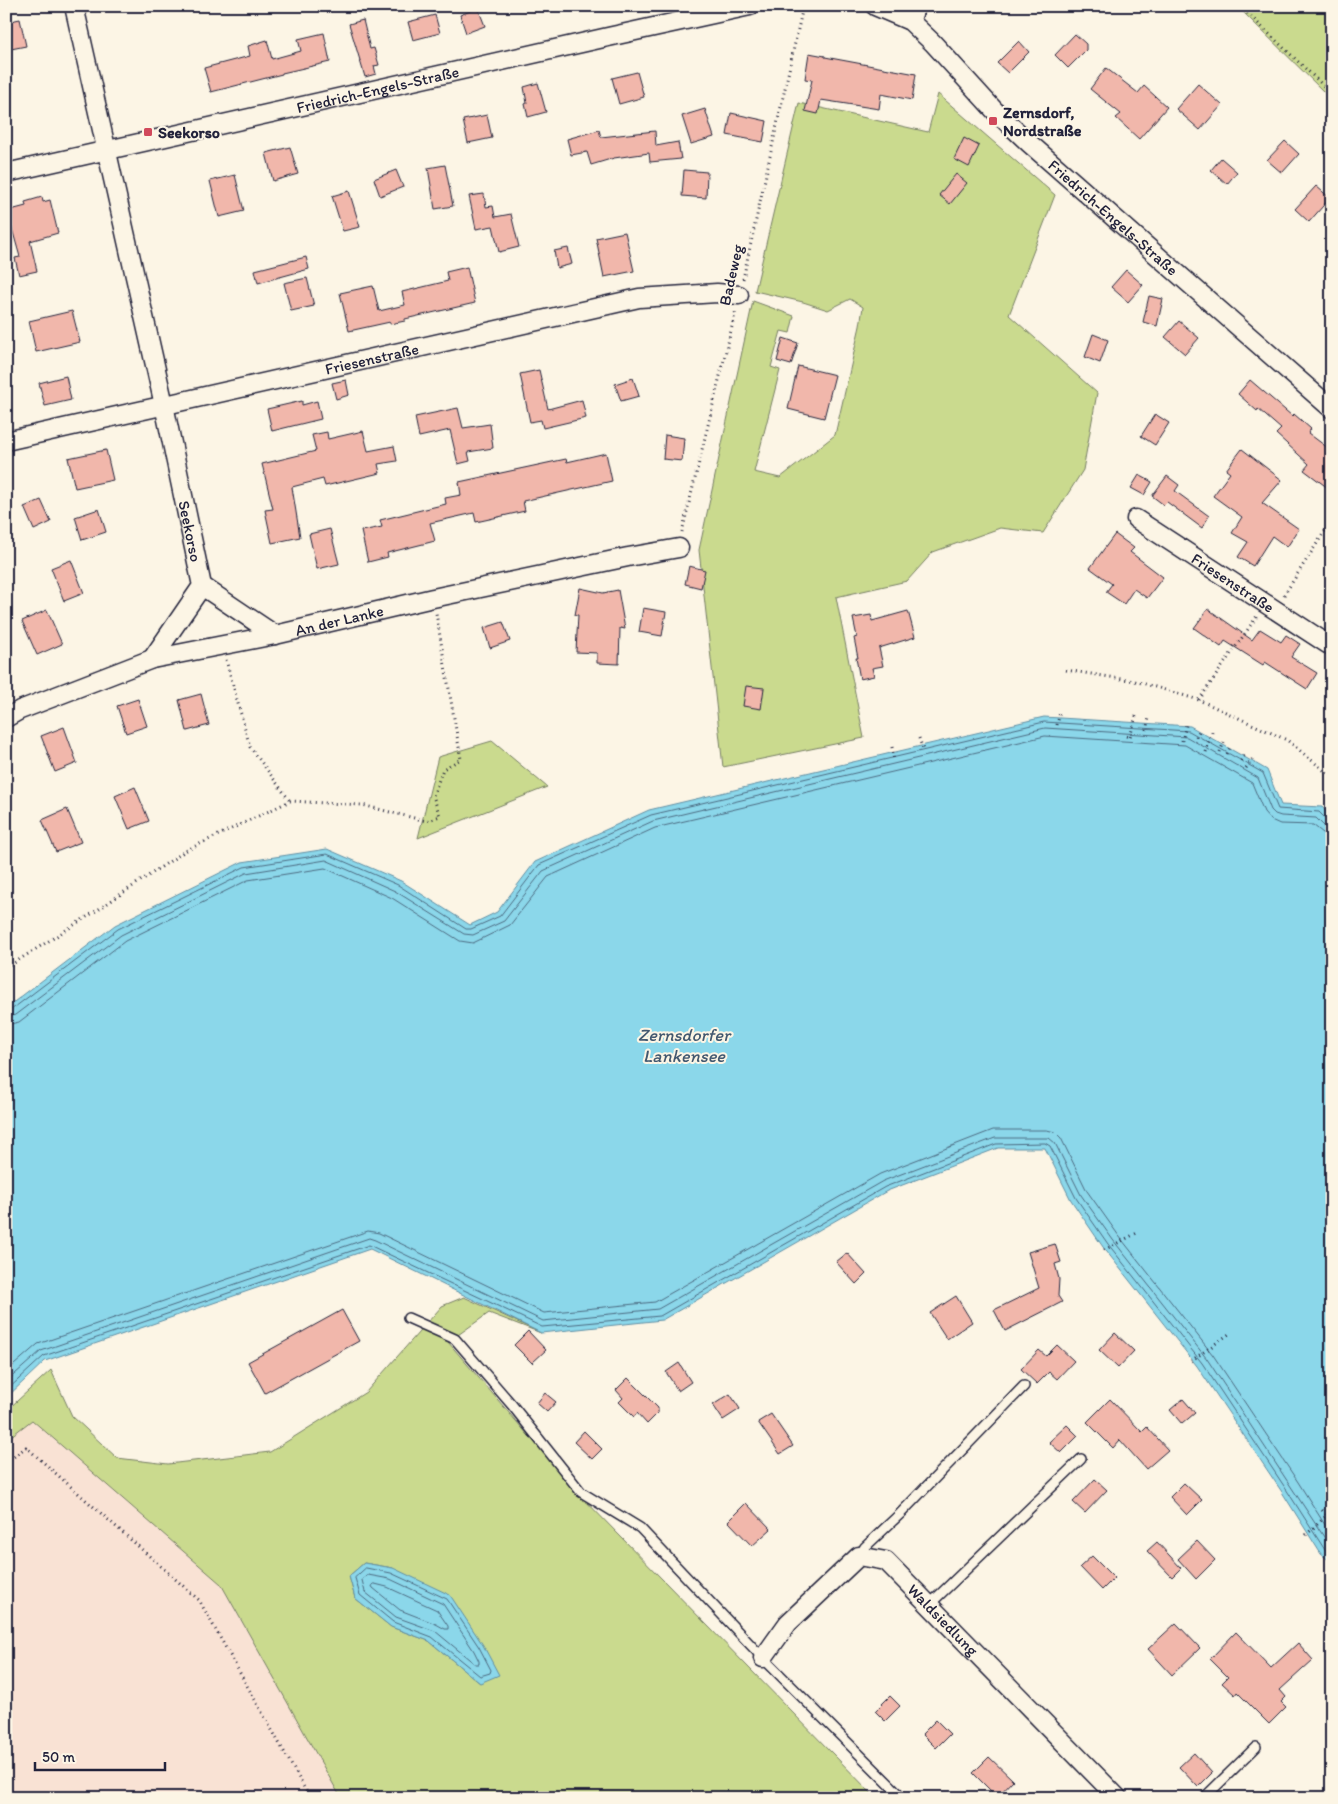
<svg xmlns="http://www.w3.org/2000/svg" width="1338" height="1804" viewBox="0 0 1338 1804" font-family="Itim,sans-serif">
<rect width="100%" height="100%" fill="#fcf5e5"/>
<filter id="ink" filterUnits="userSpaceOnUse"><feTurbulence type="fractalNoise" baseFrequency=".02" numOctaves="2"/><feDisplacementMap in="SourceGraphic" scale="10" xChannelSelector="R" yChannelSelector="G"/><feConvolveMatrix kernelMatrix="1 2 1 2 8 2 1 2 1" color-interpolation-filters="sRGB"/></filter>
<g filter="url(#ink)">
<path fill="#f9e2d4" d="M32 1420 221 1584 341 1798H6V1440Z"/>
<g fill="#cada8e" stroke="#767e64" fill-rule="evenodd">
<path d="M1237 6H1332V100Z"/>
<path d="M938 94 1055 195 1009 315 1097 393 1083 470 1043 533 1000 528 933 552 907 581 836 597 864 738 723 767 699 550 753 301 794 316 790 333 781 331 771 367 780 370 754 472 780 478 835 435 860 326 863 307 850 299 828 310 803 302 755 291 799 103 928 132Z"/>
<path d="M492 741 547 787 418 838 438 757Z"/>
<path d="M464 1297 541 1333 489 1313 448 1342 578 1493 876 1798H341L221 1584 32 1420 6 1440V1411L51 1370 72 1416 117 1458 168 1464 270 1452 366 1392 442 1306ZM364 1563 393 1568 480 1683 429 1641 391 1627 355 1598 349 1576Z"/>
</g>
<g fill="#8bd7ea" stroke="#618fa4">
<path d="M1044 717 1190 726 1267 770 1281 805 1322 807 1332 818V1563L1321 1554 1282 1492 1197 1366 1103 1247 1071 1200 1045 1148H998L887 1191 662 1320 541 1333 370 1249 45 1361 6 1398V1008L115 925 242 862 327 849 401 881 470 925 497 912 535 862 649 810Z"/>
<path d="M364 1563 393 1568 450 1595 483 1645 499 1675 480 1683 429 1641 391 1627 355 1598 349 1576Z"/>
</g>
<g fill="none" stroke-linecap="round" stroke-linejoin="round">
<g stroke="#4c6a81" stroke-width="1">
<path d="M6 1012 11 1010 118 929 244 867 327 854 398 885 466 929H471L500 916 539 865 651 815 1044 722 1189 731 1263 773 1278 809 1319 812 1327 820 1332 821"/>
<path d="M6 1018 15 1015 121 935 246 873 326 860 395 891 464 934 473 935 504 921 543 871 653 821 1045 728 1187 737 1258 778 1271 810 1275 814 1281 816 1316 818 1324 826 1332 827"/>
<path d="M6 1025 19 1022 125 941 248 880 325 868 392 898 460 941 473 943 510 925 548 877 655 828 1045 736 1185 745 1252 783 1264 812 1271 820 1280 824 1313 825 1323 833 1332 835"/>
<path d="M6 1372 38 1344 368 1231 379 1233 544 1313 655 1302 880 1174 993 1130H1047L1055 1132 1061 1138 1087 1191 1119 1236 1213 1355 1298 1482 1332 1536"/>
<path d="M6 1382 41 1351 369 1238 375 1240 543 1321 658 1309 883 1181 995 1138H1049L1055 1143 1081 1195 1113 1240 1207 1359 1332 1549"/>
<path d="M6 1391 44 1356 369 1245 542 1327 660 1316 885 1187 996 1144 1045 1143 1050 1146 1076 1198 1108 1244 1202 1363 1286 1489 1325 1550 1332 1557"/>
<path d="M366 1568 391 1573 447 1599 479 1647 491 1670 490 1673 480 1676 432 1637 393 1622 360 1595 355 1578Z"/>
<path d="M368 1575 390 1579 443 1604 474 1651 479 1661V1664H475L435 1631 396 1617 365 1592 362 1580Z"/>
<path d="M375 1584 387 1587 437 1610 448 1626V1629H445L436 1624 400 1610 373 1588 372 1586Z"/>
</g>
</g>
<g fill="#f1b7ab" stroke="#22223b">
<path d="M478 8 485 26 466 33 460 15Z"/>
<path d="M435 15 440 33 413 40 408 22Z"/>
<path d="M20 19 26 46 6 50V22Z"/>
<path d="M363 20 370 49 374 48 379 65 374 66 376 74 365 77 349 24Z"/>
<path d="M324 33 330 62 282 73V74L211 92 204 68 250 56 248 46 267 40 272 59 301 51 298 39Z"/>
<path d="M1075 34 1086 44V50L1068 68 1055 55Z"/>
<path d="M1019 41 1029 52 1008 73 997 63Z"/>
<path d="M809 53 825 56V57L916 74 912 100 881 94 879 109 821 100 818 114 805 111 812 80 805 79Z"/>
<path d="M1106 68 1138 93 1144 86 1167 107 1139 139 1116 118 1121 114 1090 89Z"/>
<path d="M637 72 644 97 619 104 612 78Z"/>
<path d="M538 83 546 112 528 117 525 104 527 103 524 87Z"/>
<path d="M1198 84 1222 105 1200 130 1176 109Z"/>
<path d="M705 109 714 137 691 144 682 116Z"/>
<path d="M731 113 767 121 763 142 727 135Z"/>
<path d="M487 115 492 138 468 143 463 120Z"/>
<path d="M599 130 601 137 655 131 656 146 678 142 681 159 650 162 649 153 614 158 591 165 587 152 571 155 567 139Z"/>
<path d="M964 138 979 146 969 167 954 159Z"/>
<path d="M1285 141 1299 154 1282 173 1267 160Z"/>
<path d="M290 147 298 174 273 181 266 153Z"/>
<path d="M1221 158 1237 172 1227 184 1211 170Z"/>
<path d="M445 165 453 206 435 209 428 168Z"/>
<path d="M396 170 403 187 380 196 374 179Z"/>
<path d="M684 170 707 172 706 198 682 196Z"/>
<path d="M956 174 967 183 950 204 939 195Z"/>
<path d="M235 175 244 211 219 217 210 181Z"/>
<path d="M1316 186 1330 198 1309 222 1295 209Z"/>
<path d="M349 191 360 227 343 231 332 196Z"/>
<path d="M484 194 486 207 493 206 495 217 511 214 519 247 499 252 493 226 476 229 469 196Z"/>
<path d="M42 197 43 202 50 200 58 233 30 241 37 271 19 275 15 258 20 257 7 211 26 206 25 202Z"/>
<path d="M625 232 634 271 604 277 596 238Z"/>
<path d="M568 248 572 264 557 268 554 251Z"/>
<path d="M306 257 309 269 258 283 255 270Z"/>
<path d="M467 267 475 303 405 319V321L390 324V322L349 331 340 293 373 286 379 311 405 305 402 292 448 281 446 272Z"/>
<path d="M1126 270 1143 285 1128 302 1111 287Z"/>
<path d="M307 278 314 306 291 311 284 283Z"/>
<path d="M1149 296 1163 299 1157 326 1143 322Z"/>
<path d="M72 311 80 342 36 352 29 321Z"/>
<path d="M1179 321 1199 338 1185 354 1165 337Z"/>
<path d="M1093 334 1108 340 1100 363 1085 357Z"/>
<path d="M783 338 798 343 791 365 777 361Z"/>
<path d="M798 366 835 375 824 418 788 409Z"/>
<path d="M539 370 548 409 582 400 586 418 543 428 541 420 530 422 520 374Z"/>
<path d="M66 376 71 400 45 406 39 383Z"/>
<path d="M633 378 639 396 621 401 615 384Z"/>
<path d="M346 380 349 395 336 399 332 383Z"/>
<path d="M1250 380 1292 416 1294 414 1311 429 1308 433 1332 451V491L1304 470 1309 464 1276 434 1281 429 1258 409 1257 411 1238 394Z"/>
<path d="M302 401V405L317 401 321 419 272 431 267 409Z"/>
<path d="M458 408 463 428 490 424 493 448 468 452 470 461 458 464 450 430 419 437 415 417Z"/>
<path d="M1155 414 1169 423 1155 445 1141 436Z"/>
<path d="M363 431 368 451 394 446 397 461 378 464 380 473 325 486 323 479 292 487 300 537 272 543 265 510 273 509 262 464 316 451 312 435 327 432 328 439Z"/>
<path d="M665 435 684 438 682 461 663 459Z"/>
<path d="M1242 449 1282 480 1262 503 1299 529 1287 547 1272 536 1253 566 1238 557 1248 542 1232 533 1242 517 1213 496 1230 473 1226 470Z"/>
<path d="M106 450 113 480 75 488 68 458Z"/>
<path d="M606 453 612 481 523 501 525 511 476 522 474 513 430 523 435 541 387 553 388 557 368 562 361 531 382 527 380 520 446 504 445 498 461 495 459 482 566 459 567 462Z"/>
<path d="M1139 475 1152 482 1144 495 1131 488Z"/>
<path d="M1167 476 1179 485 1175 491 1209 516 1202 528 1167 502 1164 505 1152 496Z"/>
<path d="M41 500 51 522 34 530 24 507Z"/>
<path d="M99 509 106 532 82 540 75 517Z"/>
<path d="M330 529 339 564 317 569 309 534Z"/>
<path d="M1115 534 1134 548 1130 552 1163 577 1147 598 1134 589 1124 604 1106 592 1112 584 1090 568Z"/>
<path d="M71 560 84 593 64 601 51 568Z"/>
<path d="M689 566 705 570 701 588 685 584Z"/>
<path d="M580 588 603 593 618 590 625 629 620 628 619 664 597 663V653L576 652 578 615H575Z"/>
<path d="M643 608 666 612 662 636 639 632Z"/>
<path d="M1208 609 1252 640 1260 629 1281 642 1286 635 1300 644 1291 657 1317 673 1307 689 1265 662 1263 665 1225 641 1221 647 1194 628Z"/>
<path d="M47 610 62 644 37 655 22 621Z"/>
<path d="M908 611 915 637 879 648 883 666 872 668 874 676 860 679 856 658H858L854 638 857 637 853 618 871 615 872 621Z"/>
<path d="M503 622 510 641 490 648 484 628Z"/>
<path d="M746 686 764 688 761 709 743 706Z"/>
<path d="M201 694 209 725 187 731 179 700Z"/>
<path d="M138 699 147 726 126 733 117 706Z"/>
<path d="M64 727 77 763 55 772 41 736Z"/>
<path d="M135 787 149 821 129 829 115 796Z"/>
<path d="M67 809 81 842 56 852 42 820Z"/>
<path d="M1055 1244 1061 1262 1055 1264 1059 1279 1058 1296 1062 1302 1005 1331 994 1310 1039 1288 1028 1252Z"/>
<path d="M847 1253 866 1274 856 1284 836 1262Z"/>
<path d="M956 1296 972 1322 947 1339 930 1313Z"/>
<path d="M342 1310 359 1341 265 1393 248 1362Z"/>
<path d="M528 1331 546 1350 532 1363 514 1345Z"/>
<path d="M1115 1333 1134 1351 1118 1368 1099 1350Z"/>
<path d="M1057 1345 1074 1361 1057 1379 1049 1372 1037 1384 1021 1369 1039 1350 1046 1356Z"/>
<path d="M679 1363 691 1382 678 1391 666 1372Z"/>
<path d="M628 1378 658 1408V1413L647 1424 637 1413 634 1417 619 1402 623 1398 616 1390Z"/>
<path d="M545 1393 556 1402 547 1412 537 1403Z"/>
<path d="M730 1394 740 1409 723 1420 713 1405Z"/>
<path d="M1110 1399 1142 1432 1147 1427 1168 1450 1146 1469 1120 1440 1113 1448 1087 1422Z"/>
<path d="M1183 1399 1195 1413 1182 1424 1170 1410Z"/>
<path d="M771 1414 793 1446 780 1454 758 1422Z"/>
<path d="M1067 1425 1078 1436 1061 1453 1049 1442Z"/>
<path d="M584 1431 602 1449 592 1459 574 1442Z"/>
<path d="M1095 1479 1107 1490 1085 1513 1073 1502Z"/>
<path d="M1184 1483 1202 1500 1187 1515 1170 1497Z"/>
<path d="M746 1503 771 1529 752 1546 728 1521Z"/>
<path d="M1197 1541 1215 1560 1196 1579 1178 1559Z"/>
<path d="M1157 1542 1181 1568 1172 1577 1147 1551Z"/>
<path d="M1092 1556 1114 1578 1102 1590 1080 1567Z"/>
<path d="M1176 1623 1200 1648 1172 1675 1148 1649Z"/>
<path d="M1236 1632 1271 1668 1298 1643 1313 1660 1280 1690 1286 1697 1281 1702 1286 1707 1269 1724 1237 1692 1235 1695 1222 1683 1228 1677 1210 1659Z"/>
<path d="M890 1696 900 1706 885 1721 875 1711Z"/>
<path d="M936 1720 950 1734 936 1748 922 1734Z"/>
<path d="M1194 1753 1212 1773 1198 1787 1179 1767Z"/>
<path d="M989 1757 1013 1780 997 1797 973 1773Z"/>
</g>
<g fill="none" stroke-linecap="round" stroke-linejoin="round">
<g stroke="#22223b" stroke-width="12">
<g id="lane">
<path d="M408 1318 455 1339 512 1405 581 1492 640 1528 763 1658 903 1798"/>
<path d="M859 1556 865 1547 900 1514 1024 1386"/>
<path d="M929 1605 1081 1459"/>
<path d="M1204 1798 1256 1747"/>
</g>
</g>
<g stroke="#22223b" stroke-width="21">
<g id="street">
<path id="s1" d="M74 6 164 405 202 586 152 659"/>
<path id="s2" d="M875 6 910 21 933 43 995 111 1029 143 1332 409"/>
<path d="M910 21 916 6"/>
<path id="s3" d="M6 173 608 37 750 6"/>
<path id="s4" d="M6 441 639 298 717 293 739 295"/>
<path id="s5" d="M1136 519 1332 647"/>
<path d="M202 586 275 635"/>
<path id="s6" d="M6 718 20 710 152 659 275 635 433 598 628 557 679 548"/>
<path id="s7" d="M763 1658 788 1623 859 1556 886 1561 1118 1798"/>
</g>
</g>
<g stroke="#22223b" stroke-width="3" stroke-dasharray="1 4" stroke-linecap="butt">
<path d="M1240 6 1332 94"/>
<path d="M743 279 802 11 801 6"/>
<path d="M682 532 736 310"/>
<path d="M1284 595 1332 520"/>
<path d="M226 660 250 747 290 801"/>
<path d="M1066 670 1135 681 1199 700 1287 740 1332 777"/>
<path d="M1199 700 1257 616"/>
<path d="M1057 725 1060 712"/>
<path d="M1146 730 1149 718"/>
<path d="M1126 736 1130 737 1136 716"/>
<path d="M1196 737 1200 729"/>
<path d="M919 738 923 750"/>
<path d="M1182 741 1186 725"/>
<path d="M892 747 894 761"/>
<path d="M1206 752 1212 732"/>
<path d="M1220 752 1224 742"/>
<path d="M1227 754 1231 745"/>
<path d="M1241 761 1246 753"/>
<path d="M1246 768 1254 757"/>
<path d="M6 968 93 913 185 851 290 801 362 805 426 821 440 816 433 796 443 769 461 759 436 613"/>
<path d="M1104 1250 1139 1232"/>
<path d="M1191 1361 1229 1334"/>
<path d="M6 1463 26 1447 199 1600 310 1798"/>
<path d="M1306 1535 1327 1515 1322 1510"/>
</g>
<use href="#lane" stroke="#fcf5e5" stroke-width="9"/>
<use href="#street" stroke="#fcf5e5" stroke-width="18"/>
</g>
</g>
<g fill="#d1495b" stroke="#fcf5e5" stroke-width="2">
<rect x="988" y="116" width="10" height="10" rx="2.5"/>
<rect x="143" y="127" width="10" height="10" rx="2.5"/>
</g>
<g text-anchor="middle" dominant-baseline="central" stroke-width="4" stroke-linejoin="round" paint-order="stroke">
<g font-size="16" fill="#22223b" stroke="#fcf5e5">
<text stroke="none"><textPath href="#s3" startOffset="381">Friedrich-Engels-Straße</textPath></text>
<text stroke="none"><textPath href="#s2" startOffset="321">Friedrich-Engels-Straße</textPath></text>
<text transform="translate(731 275) rotate(-77)">Badeweg</text>
<text stroke="none"><textPath href="#s4" startOffset="375">Friesenstraße</textPath></text>
<text stroke="none"><textPath href="#s1" startOffset="538">Seekorso</textPath></text>
<text stroke="none"><textPath href="#s5" startOffset="116">Friesenstraße</textPath></text>
<text stroke="none"><textPath href="#s6" startOffset="349">An der Lanke</textPath></text>
<text stroke="none"><textPath href="#s7" startOffset="250">Waldsiedlung</textPath></text>
</g>
<g font-size="16" font-weight="bold" fill="#22223b" stroke="#fcf5e5" text-anchor="start">
<text x="1003" y="112">Zernsdorf,<tspan x="1003" dy="18">Nordstraße</tspan></text>
<text x="158" y="132">Seekorso</text>
</g>
<g font-size="18" font-style="italic" fill="#425870" stroke="#fcf5e5">
<text x="684" y="1035">Zernsdorfer<tspan x="684" dy="21">Lankensee</tspan></text>
</g>
</g>
<rect width="1338" height="1804" fill="none" stroke="#fcf5e5" stroke-width="25"/>
<rect x="12" y="12" width="1313" height="1779" fill="none" stroke="#22223b" stroke-width="2" filter="url(#ink)"/>
<path d="M35 1762v8h130v-8" fill="none" stroke="#22223b" stroke-width="2.5"/>
<text x="42" y="1762" font-size="15" fill="#22223b" stroke="#fcf5e5" stroke-width="4" paint-order="stroke">50 m</text>
</svg>
